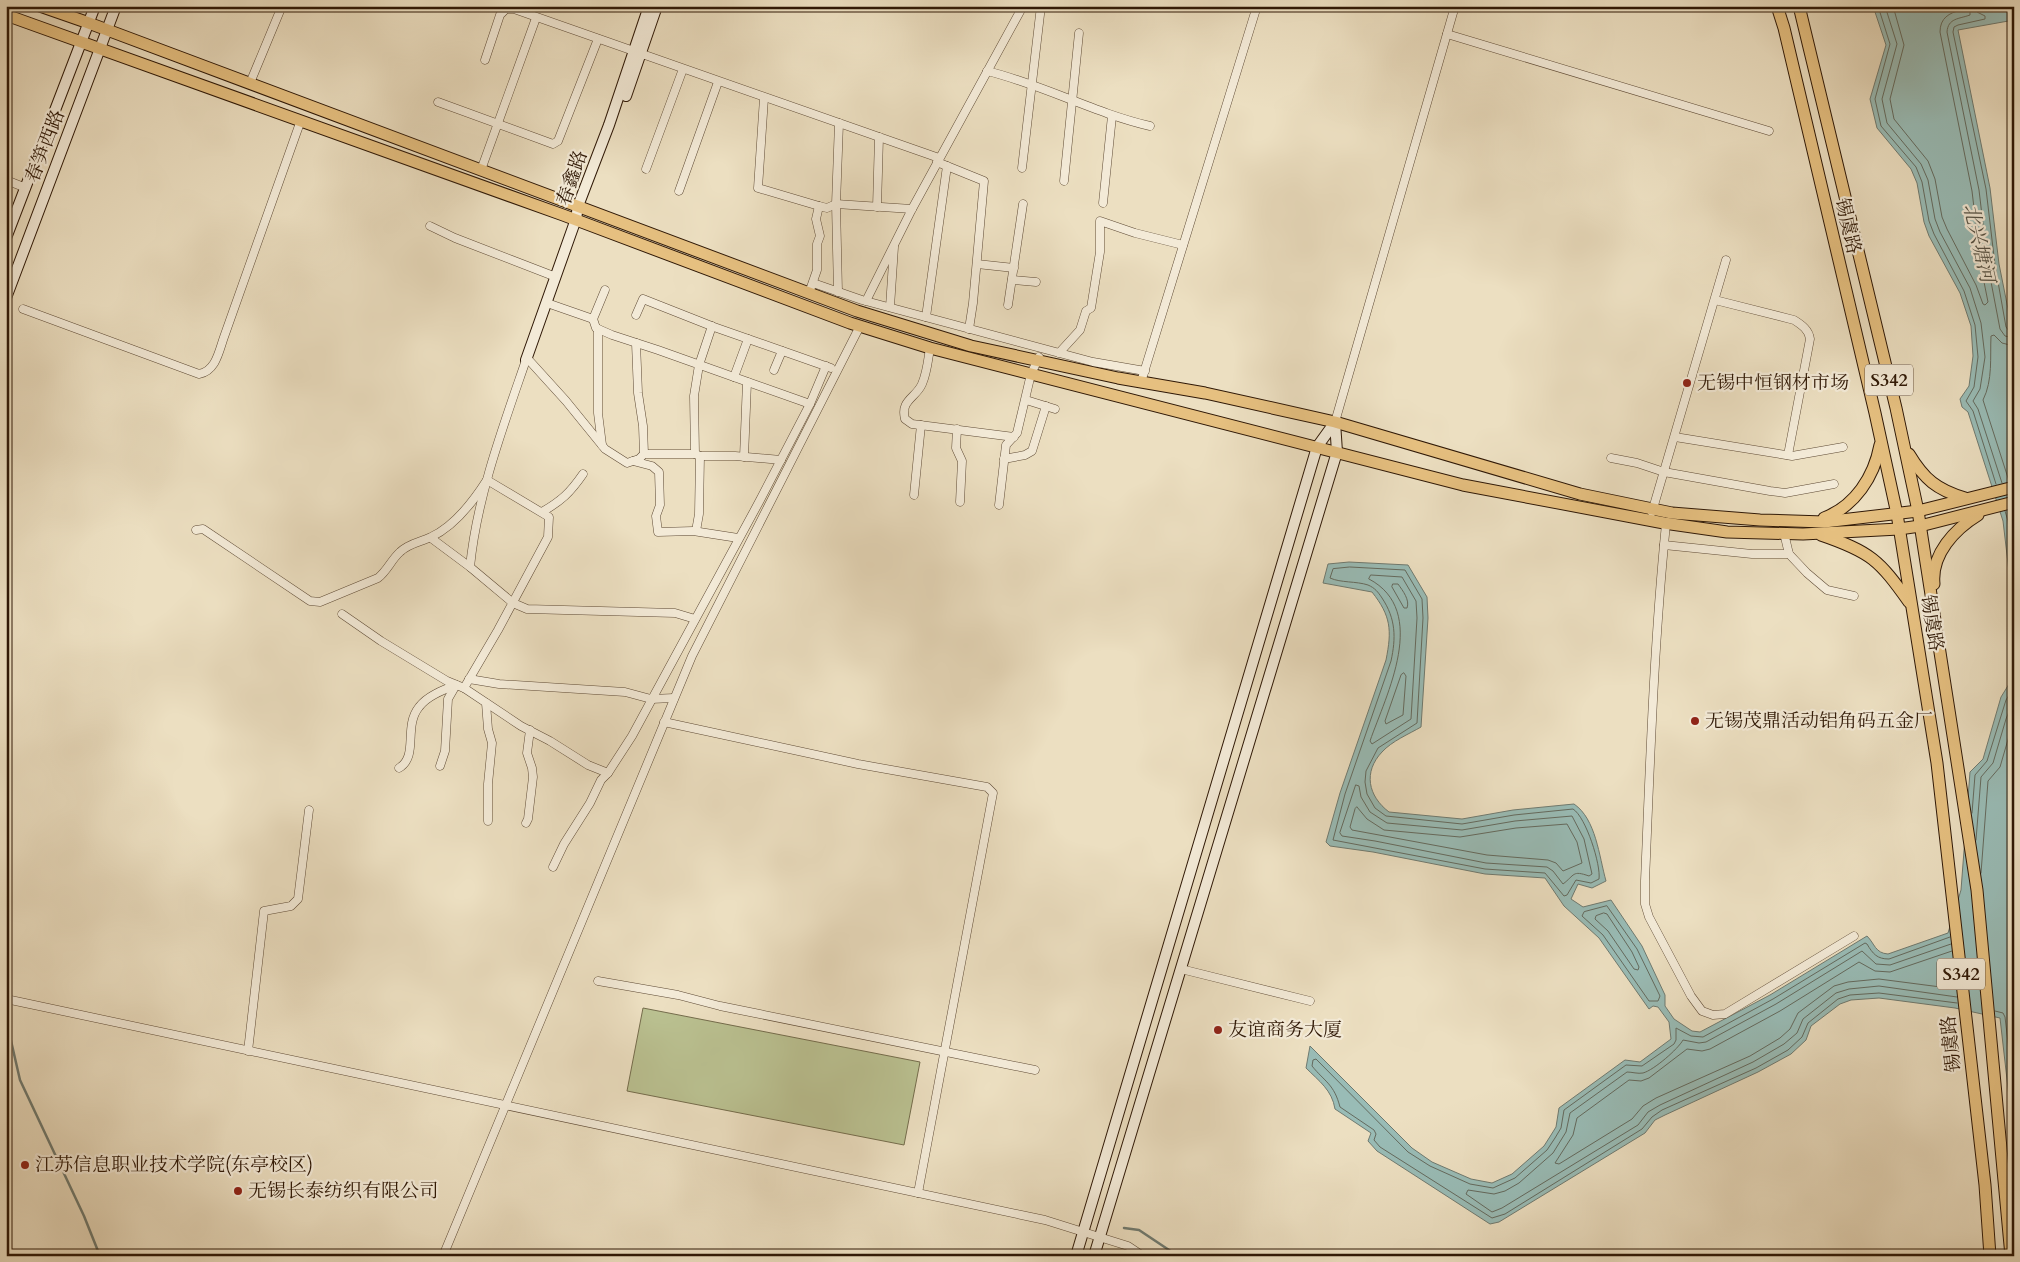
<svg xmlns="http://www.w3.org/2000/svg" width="2020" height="1262" viewBox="0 0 2020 1262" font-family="Cardo,'Noto Serif SC',serif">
<rect width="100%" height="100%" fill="#ecdfc1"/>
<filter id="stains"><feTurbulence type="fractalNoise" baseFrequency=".004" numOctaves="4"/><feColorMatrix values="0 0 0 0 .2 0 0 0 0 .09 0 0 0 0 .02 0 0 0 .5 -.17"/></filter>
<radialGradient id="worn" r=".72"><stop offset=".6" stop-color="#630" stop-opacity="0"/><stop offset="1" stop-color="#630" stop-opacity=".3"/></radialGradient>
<path fill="#bac191" stroke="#746c4c" d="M643 1008 920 1062 904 1145 627 1091Z"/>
<g fill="#99bcb6" stroke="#6f7a70">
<path d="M1873 6H1980L1982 9 1990 11 2014 9V20L1958 30 1990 188 1999 264 2014 339V587L2009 572 2003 521 1968 412 1962 407 1960 399 1969 386 1973 356 1971 326 1960 293 1929 236 1924 222 1917 183 1911 169 1877 128 1870 99 1886 45Z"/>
<path d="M1349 562 1408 565 1427 597 1428 618 1421 727C1409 734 1392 741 1382 752 1363 772 1368 796 1389 812L1462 819 1513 810 1574 804C1596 819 1599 856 1606 881L1592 888 1578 884 1571 899 1583 907 1611 900 1642 946 1665 995V1006L1674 1019 1692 1031 1700 1032 1770 995 1867 936C1875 944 1875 953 1888 954L1948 933 1961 890 1970 772 1983 759 2001 697 2014 676V1141L2000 1018 1955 1008 1879 998 1851 1000 1840 1004 1811 1026 1806 1040 1791 1054 1758 1072 1665 1115 1655 1120 1645 1133 1499 1222 1490 1224 1377 1151 1368 1141 1371 1133 1335 1109C1332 1090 1319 1081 1306 1068L1310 1046 1412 1148 1432 1162 1471 1179 1492 1183 1512 1174 1544 1146 1551 1135 1556 1127 1559 1108 1625 1060 1640 1062 1671 1039 1669 1022 1658 1007 1653 1006 1649 1009 1599 938 1564 906 1545 878 1485 874 1373 852 1330 846 1326 842 1340 793 1386 660C1392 630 1391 616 1372 592L1323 583 1328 564Z"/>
</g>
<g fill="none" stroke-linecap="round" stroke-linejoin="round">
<g stroke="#646a5e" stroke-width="1">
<path d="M1878 6 1890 44 1875 99 1881 126 1916 167 1922 182 1929 221 1934 234 1964 291 1975 325 1978 357 1974 387 1966 401 1973 411 1996 484"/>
<path d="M1885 6 1897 44 1882 99 1887 123 1921 164 1928 180 1935 219 1940 232 1970 288 1981 323 1985 357 1980 389 1973 401 1978 409 2002 483"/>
<path d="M1893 6 1904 45 1890 99 1894 119 1928 161 1935 179 1942 217 1947 229 1976 285 1983 304 1985 305 1988 302 1981 267 1972 191 1940 32C1940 18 1949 13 1961 10L1962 6"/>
<path d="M1970 6V15C1959 19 1948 18 1947 32L1979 190 1988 266 2000 329 2005 336 2014 338"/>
<path d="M1976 6 1977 12 1985 16V19L1958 25 1954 27 1953 32 1986 189 1995 265 2006 327 2009 331 2014 332"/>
<path d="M2009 481 1983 400C1993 380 1990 357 1991 336L1994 335 2002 343 2014 346"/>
<path d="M2005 511 2008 521 2014 571"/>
<path d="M1350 567 1405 570 1422 599 1423 618 1417 723 1378 748 1366 771 1365 782 1367 794 1375 808 1386 816 1462 824 1514 815 1573 809C1586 817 1601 865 1599 879L1591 883 1576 880 1567 895 1564 896 1545 873 1485 869 1333 840 1345 794 1391 661C1396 638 1396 619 1382 598 1378 592 1375 588 1368 585 1356 581 1341 583 1330 578L1333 569Z"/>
<path d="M1371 575 1402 577 1416 601 1417 618 1411 719 1372 744 1370 741C1386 695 1430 611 1369 579Z"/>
<path d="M1393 584H1398C1403 591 1410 600 1407 608H1404L1392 587Z"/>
<path d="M1404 673 1406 676 1403 715 1386 724 1385 721 1401 675Z"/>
<path d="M1356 785 1359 786 1361 797 1370 812 1387 823 1462 830 1515 821 1572 816 1584 839 1592 874 1589 876C1572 870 1575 875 1563 884L1553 871 1547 867 1486 863 1375 841 1342 836 1340 833Z"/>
<path d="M1357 807 1367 819 1384 830 1460 837 1516 828 1567 824 1577 842 1582 863 1563 871 1556 863 1548 860 1487 855 1352 830 1350 827 1355 809Z"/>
<path d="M1972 813 1975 775 1987 761 2006 700 2014 687"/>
<path d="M1976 840 1981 777 1993 763 2006 719 2014 699"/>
<path d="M1981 873 1988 781 2000 767 2014 719"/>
<path d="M1607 906 1637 949 1660 996 1658 1001H1649L1603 935 1582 916 1584 912Z"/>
<path d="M1604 913 1607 914 1632 952 1639 967 1638 970 1634 969 1608 931 1595 919 1596 916Z"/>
<path d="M1950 937 1889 959C1877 959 1873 954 1867 944L1865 943 1773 999 1703 1037 1691 1036 1676 1028V1040L1674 1044 1642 1066 1626 1065 1564 1110 1561 1128 1555 1138 1547 1150 1515 1178 1493 1188 1470 1184 1430 1166 1408 1152 1316 1059 1313 1060 1312 1066C1325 1082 1334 1084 1340 1107L1374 1130 1376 1134 1374 1140 1380 1147 1492 1218 1505 1214 1642 1129 1652 1117 1662 1110 1756 1068 1788 1050 1802 1037 1808 1023 1838 999 1850 995 1879 993 1957 1003"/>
<path d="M1951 944 1890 965 1876 964 1862 951 1776 1004 1706 1042 1699 1043 1683 1040C1678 1049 1654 1070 1643 1073 1638 1074 1632 1072 1627 1072L1570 1113 1566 1132 1553 1153 1519 1183 1505 1191 1494 1194 1468 1190 1466 1194 1492 1212 1502 1208 1638 1125 1648 1112 1660 1105 1753 1062 1784 1044 1797 1033 1803 1019 1836 993 1849 989 1879 986 1957 997"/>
<path d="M1952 951 1890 972 1875 971 1859 962 1780 1011 1710 1049 1702 1051 1687 1049 1649 1078 1641 1081 1629 1080 1577 1118 1573 1135 1555 1163 1559 1164 1632 1119 1643 1106 1656 1098 1750 1056 1780 1038 1790 1029 1798 1013 1834 986 1848 982 1879 979 1956 989"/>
<path d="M1995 1011 2003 1013 2005 1017 2014 1094"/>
</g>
<g stroke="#6f7a70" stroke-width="2.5">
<path d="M6 1019 20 1080 84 1216 100 1256"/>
<path d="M1124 1228 1139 1230 1178 1256"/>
</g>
<g stroke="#5e4a35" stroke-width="9">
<g id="street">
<path d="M1447 34 1769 131"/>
<path d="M485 60 500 15 506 9H514L939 158"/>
<path d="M987 71C1044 85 1094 113 1150 126"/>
<path d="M250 83 282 6"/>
<path d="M764 98 758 188 819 206"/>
<path d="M438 102 553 144 558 141 598 39"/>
<path d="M937 162 984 181 973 303 969 329"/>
<path d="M1022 168 1041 6"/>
<path d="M646 169 683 69"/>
<path d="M481 170 536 18"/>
<path d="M6 180 26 188"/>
<path d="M1064 181 1079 33"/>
<path d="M679 191 718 82"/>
<path d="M1103 203 1112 116"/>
<path d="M877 207 879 137"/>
<path d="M430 226 455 238 556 277"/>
<path d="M977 264 1014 268"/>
<path d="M1012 280 1036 282"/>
<path d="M813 283 862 300 1093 362 1145 371"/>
<path d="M838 292 836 204 839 123"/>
<path d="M809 293 817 270V244L820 236 816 219 819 206 827 208 836 204 912 209"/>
<path d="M1715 300 1794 320C1802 325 1809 330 1810 339L1788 455"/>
<path d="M866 301 912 209 1023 6"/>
<path d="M547 303 593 319 596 328 612 335 658 350 810 404"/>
<path d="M1008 305 1023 204"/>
<path d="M890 307 894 247"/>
<path d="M23 309 199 374C216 371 219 351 224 337L301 120"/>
<path d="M636 315 643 299 714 327 831 368"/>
<path d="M926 317 947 166"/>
<path d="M593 319 605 290"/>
<path d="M598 329V413L602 445"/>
<path d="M636 343 638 393 643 426 644 454"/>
<path d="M930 348C928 360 927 373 922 384 916 398 900 400 905 419L912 424 1014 437"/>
<path d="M1059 353 1080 330 1086 311 1091 308 1100 252V221L1135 233 1183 245"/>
<path d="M527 358 566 401 605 449 627 463 639 459 644 454H695L700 456H735L781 460"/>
<path d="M526 360C503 427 477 496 470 567L513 603 527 609 675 613 695 619"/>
<path d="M774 370 782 351"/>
<path d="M734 377 748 339"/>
<path d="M1141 382 1257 6"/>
<path d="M1026 400 1055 409"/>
<path d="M1335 422 1455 6"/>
<path d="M957 429 956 448 962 461 960 502"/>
<path d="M1675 437 1792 456 1843 447"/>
<path d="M695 454 694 396 699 365 712 326"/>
<path d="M744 457 747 382"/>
<path d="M1611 458 1637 463 1664 472 1770 491 1785 493 1834 484"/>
<path d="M1004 459 1025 455 1032 451 1046 406"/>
<path d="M633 461 652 466 659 472 660 505 656 516 658 532 693 531 738 538"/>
<path d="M914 495 921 425"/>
<path d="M999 505 1006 445 1017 433 1031 374 1039 357"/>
<path d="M542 512C561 501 570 493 583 474"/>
<path d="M1652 512 1726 260"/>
<path d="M1666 524C1654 643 1650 762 1645 881V904L1649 917 1691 996 1702 1011 1713 1015 1725 1014 1854 936"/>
<path d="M196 530 203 529 310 601 320 602 378 578C388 570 391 560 400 552 409 543 421 542 431 537 455 526 473 502 487 480L549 517 548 537 498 630 464 688"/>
<path d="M696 531 699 514 700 456"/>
<path d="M1784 533 1789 554 1807 573 1827 590 1854 596"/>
<path d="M431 538 470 567"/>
<path d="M1664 545 1752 554H1789"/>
<path d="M342 614 381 641 447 681 464 688 521 726 550 741 588 765 608 773"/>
<path d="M469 679 499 684 625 692 651 699 674 698"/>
<path d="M486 703 488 729 492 743 488 784V821"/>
<path d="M664 722 858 764 987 787 993 793 918 1193"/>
<path d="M440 766 445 751 448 699 456 685"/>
<path d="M399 768C419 756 403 727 419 707 427 696 443 690 456 685"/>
<path d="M526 823 528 819 533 777 532 768 527 753 530 730"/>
<path d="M553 867 564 844 590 803 601 780 608 773 632 736 759 502 810 404 826 366"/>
<path d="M1181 969 1310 1001"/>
<path d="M598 981 678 995 720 1006 1035 1070"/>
<path d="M6 999 1045 1220 1128 1246 1143 1256"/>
<path d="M248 1051 264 911 291 906 298 899 309 810"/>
<path d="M443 1256 692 656 860 326"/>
</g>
</g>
<g stroke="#2f1806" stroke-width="12">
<g id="secondary">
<path d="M626 96 657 6"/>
<path d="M6 238 95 6"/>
<path d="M6 298 116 6"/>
<path d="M526 360 576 219 578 206 609 125 649 6"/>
<path d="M1076 1256 1317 447 1335 422"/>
<path d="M1094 1256 1337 452 1335 422"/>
</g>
</g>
<g stroke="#2f1806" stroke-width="13">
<g id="primary">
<path d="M40 6 86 22 857 311 971 346 1118 378 1205 393 1335 422 1580 494 1672 513 1760 520 1824 522 1918 511 2014 487"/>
<path d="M1777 6 1784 28 1875 413 1897 514 1937 763 1985 1185 1990 1256"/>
<path d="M1799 6 1896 408 1918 511 1977 890 2011 1256"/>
<path d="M6 15 563 215 850 323 930 348 1463 485 1664 523 1727 532 1803 534 1899 529 1920 526 2014 502"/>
<path d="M1909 454C1924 479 1937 490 1965 498"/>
<path d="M1824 518C1855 506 1874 477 1880 445"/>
<path d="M1821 535C1871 552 1879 560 1909 602"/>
<path d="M1934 584C1931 554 1955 529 1978 515"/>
</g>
</g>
<use href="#street" stroke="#f3ead7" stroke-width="8"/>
<use href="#secondary" stroke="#f3ead7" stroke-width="10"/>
<use href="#primary" stroke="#e6c080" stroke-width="11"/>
</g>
<g fill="#8f2418" stroke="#f3ead7" stroke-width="2">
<circle cx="1687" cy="383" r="5"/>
<circle cx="1695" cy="721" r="5"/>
<circle cx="1218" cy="1030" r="5"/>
<circle cx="25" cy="1165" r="5"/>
<circle cx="238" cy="1191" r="5"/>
</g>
<g text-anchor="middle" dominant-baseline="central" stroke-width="4.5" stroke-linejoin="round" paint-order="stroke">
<g fill="#f3ead7" stroke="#6a5745" stroke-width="1">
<rect x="1865" y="364.5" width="48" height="31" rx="4"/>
<rect x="1937" y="958.5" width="48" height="31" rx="4"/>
</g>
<g font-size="18" font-weight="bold" fill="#2f1806">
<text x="1889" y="380">S342</text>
<text x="1961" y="974">S342</text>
</g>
<g font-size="19" fill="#2f1806" stroke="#f3ead7">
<text transform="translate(45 146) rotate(-69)">春笋西路</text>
<text transform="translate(572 178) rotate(-71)">春鑫路</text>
<text transform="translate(1848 226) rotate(77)">锡虞路</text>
<text transform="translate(1932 623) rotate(81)">锡虞路</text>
<text transform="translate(1951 1044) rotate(-96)">锡虞路</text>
</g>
<g font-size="19" fill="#2f1806" stroke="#f3ead7" text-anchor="start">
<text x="1697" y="383">无锡中恒钢材市场</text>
<text x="1705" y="721">无锡茂鼎活动铝角码五金厂</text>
<text x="1228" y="1030">友谊商务大厦</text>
<text x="35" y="1165">江苏信息职业技术学院(东亭校区)</text>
<text x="248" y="1191">无锡长泰纺织有限公司</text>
</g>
<g font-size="20" font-style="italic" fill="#545144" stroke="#f3ead7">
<text transform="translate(1979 243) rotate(77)">北兴塘河</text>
</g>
</g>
<rect width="2020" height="1262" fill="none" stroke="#ecdfc1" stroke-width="25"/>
<rect x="8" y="8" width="2005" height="1247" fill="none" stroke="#2f1806" stroke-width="2.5"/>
<rect x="12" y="12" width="1995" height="1237" fill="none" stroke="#2f1806"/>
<rect width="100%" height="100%" filter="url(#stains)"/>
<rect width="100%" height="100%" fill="url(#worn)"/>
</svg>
